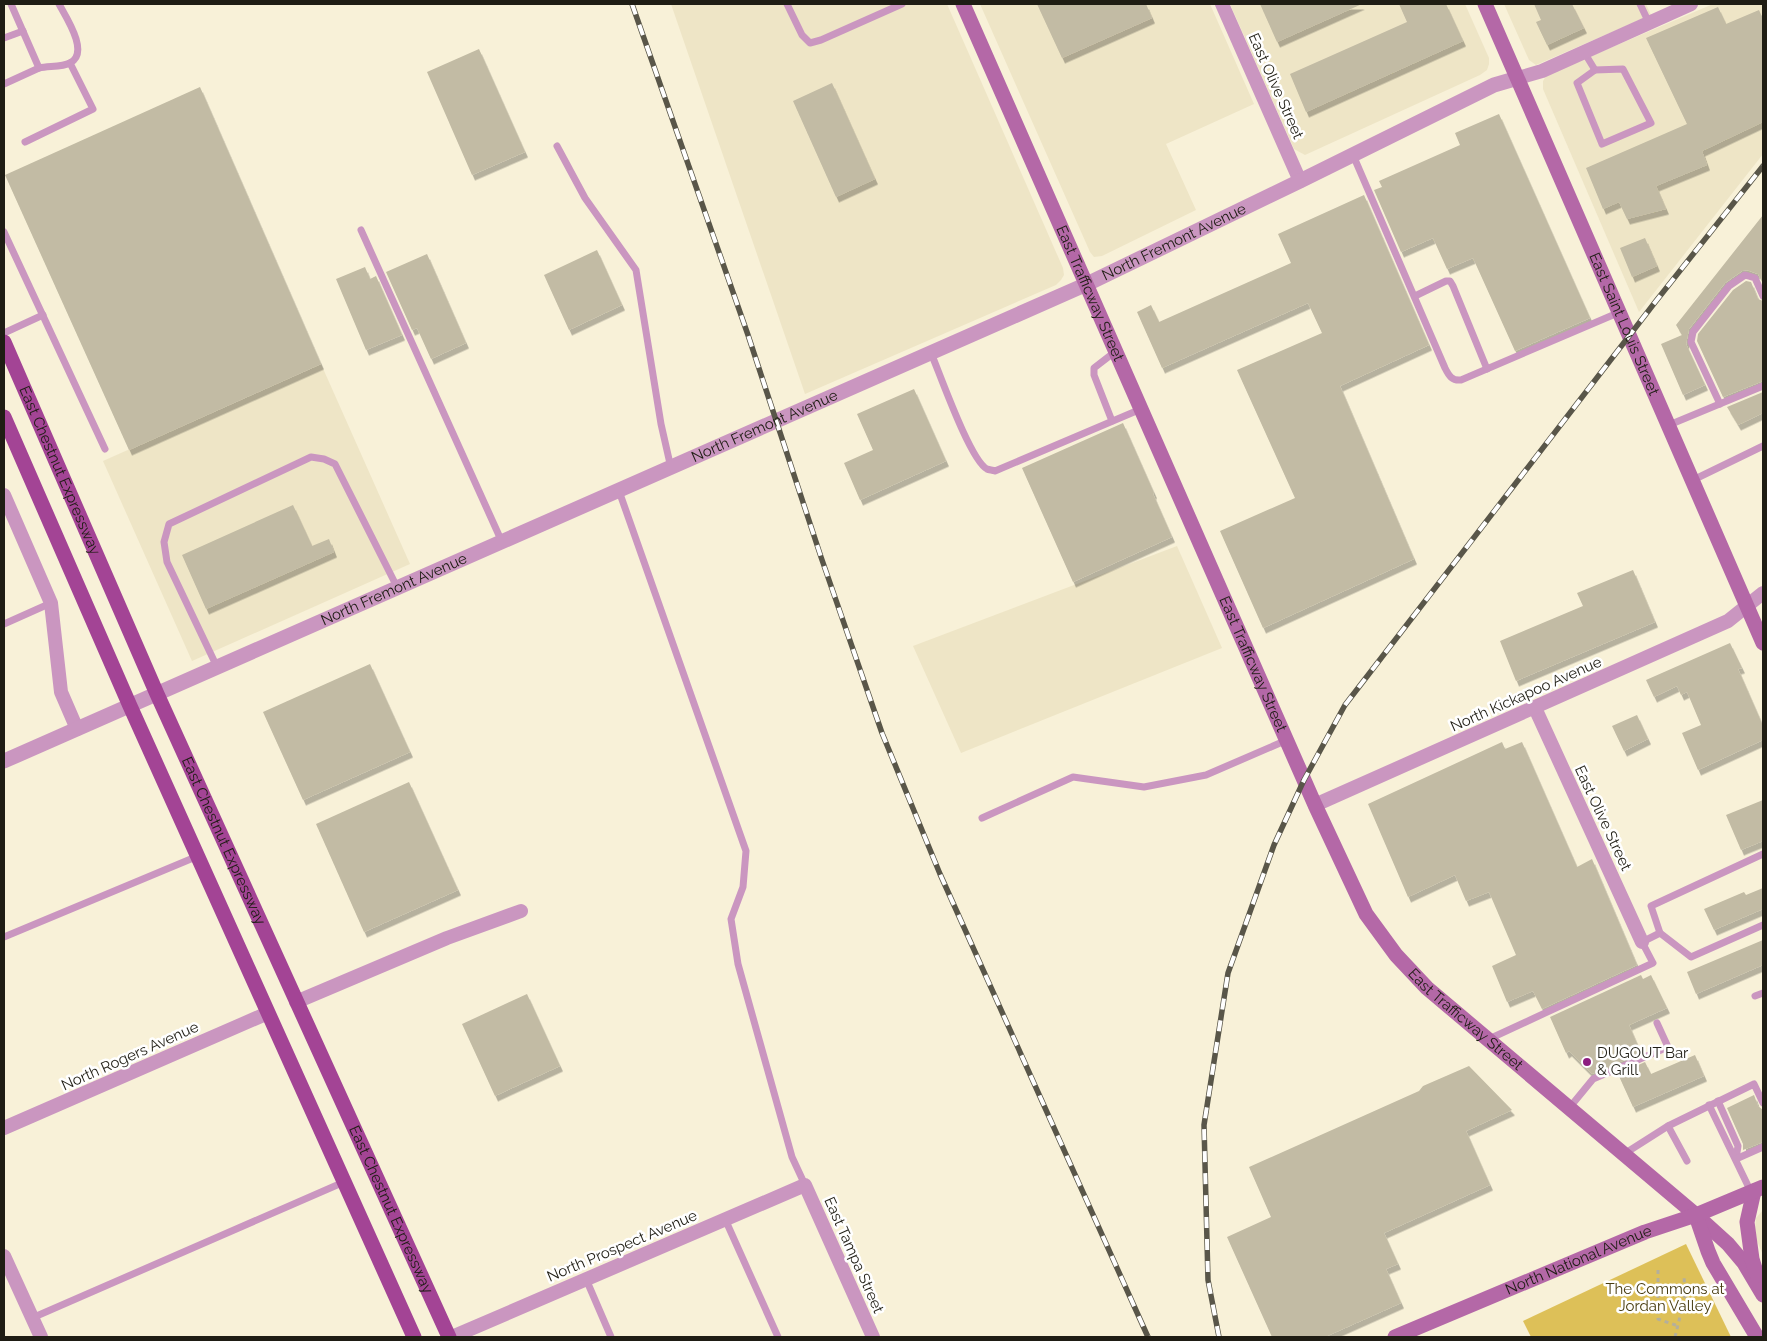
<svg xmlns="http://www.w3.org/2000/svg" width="1767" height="1341" viewBox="0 0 1767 1341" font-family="Raleway,sans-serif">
<defs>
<filter id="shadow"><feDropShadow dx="3" dy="5.5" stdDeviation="0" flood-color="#0004"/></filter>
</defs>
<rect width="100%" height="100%" fill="#f8f1d8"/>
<g fill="#eee5c6">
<path d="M671 4H947L1063 268 1064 275 1061 280 1056 285 805 394Z"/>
<path d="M980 4H1210L1254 104 1166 144 1196 210 1102 256 1094 257 1090 252Z"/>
<path d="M1230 4H1465L1489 58V64L1487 70 1480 75 1305 155 1294 149Z"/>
<path d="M1504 4H1646L1651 15 1536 65 1529 60Z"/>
<path d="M1713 4H1763V154L1639 312 1543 89V81L1547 75Z"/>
<path d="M321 364 410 564 192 661 103 461Z"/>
<path d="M1177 546 1222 648 961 753 913 646Z"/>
<path d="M1763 1210V1255L1757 1241 1755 1228 1756 1218Z"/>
</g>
<path fill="#ddc058" d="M1686 1244 1731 1337H1531L1523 1321Z"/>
<g fill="#c2bba4" filter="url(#shadow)">
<path d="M1037 4H1146L1152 18 1062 58Z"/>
<path d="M1260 4H1362L1277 42Z"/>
<path d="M1399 4H1446L1463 41 1306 112 1290 74 1407 22Z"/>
<path d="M1534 4H1572L1584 28 1547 45 1536 22 1541 20Z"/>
<path d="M1718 7 1726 24 1759 10 1763 19V122L1702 151 1707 165 1656 186 1666 209 1627 219 1619 202 1603 209 1586 168 1687 124 1646 38Z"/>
<path d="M479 49 525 152 472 175 427 72Z"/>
<path d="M832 83 875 179 836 197 793 101Z"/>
<path d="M200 87 321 364 129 450 5 175Z"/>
<path d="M1499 114 1590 318 1515 351 1473 258 1447 269 1433 238 1401 252 1374 190 1382 187 1379 181 1460 145 1455 133Z"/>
<path d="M1364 195 1429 345 1340 386 1414 559 1263 628 1220 531 1295 498 1237 370 1322 333 1308 303 1162 368 1137 312 1151 305 1159 322 1291 263 1278 234Z"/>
<path d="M1763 215V283L1758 274 1747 270 1742 271 1725 283 1689 329 1686 344 1705 385 1683 395 1661 344 1682 335 1676 325Z"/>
<path d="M1645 238 1657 266 1632 277 1620 248Z"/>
<path d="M597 250 622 305 569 330 544 275Z"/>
<path d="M427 254 466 343 431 359 417 328 412 330 386 272Z"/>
<path d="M365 267 370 279 376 276 402 335 366 350 336 279Z"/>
<path d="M1746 281 1751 282 1758 299 1763 301V381L1723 397 1697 341 1698 334 1733 290Z"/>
<path d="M914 389 946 461 860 500 844 463 873 450 857 414Z"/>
<path d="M1763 392V413L1738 425 1727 407Z"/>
<path d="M1123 423 1154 493 1153 494 1172 537 1073 582 1022 468Z"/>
<path d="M293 505 312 546 329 539 334 552 206 609 182 555Z"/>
<path d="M1633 570 1655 622 1516 681 1500 641 1583 606 1577 593Z"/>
<path d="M1730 643 1742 668 1738 669 1763 726V740L1698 770 1682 733 1701 725 1687 692 1681 695 1677 686 1654 697 1646 680Z"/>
<path d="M370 664 410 752 303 800 263 712Z"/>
<path d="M1637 715 1648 739 1624 751 1612 726Z"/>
<path d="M1502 742 1505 749 1522 742 1577 867 1592 859 1637 965 1542 1009 1533 991 1507 1002 1492 966 1516 955 1489 892 1466 901 1455 875 1408 897 1368 804Z"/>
<path d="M409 782 458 890 364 932 316 824Z"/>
<path d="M1763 800V841L1741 850 1726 815Z"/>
<path d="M1763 888V909L1714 930 1704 909 1744 892 1746 895Z"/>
<path d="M1763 940V965L1696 994 1687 972Z"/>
<path d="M1641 975 1643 979 1651 975 1667 1008 1629 1025 1641 1053 1592 1074 1569 1051 1566 1053 1550 1017Z"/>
<path d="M527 994 560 1066 495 1096 462 1024Z"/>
<path d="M1695 1055 1704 1076 1633 1107 1618 1074 1645 1062 1651 1074Z"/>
<path d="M1469 1066 1512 1110 1466 1131 1490 1185 1384 1233 1398 1264 1386 1269 1401 1303 1325 1337H1272L1227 1237 1271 1217 1249 1167 1419 1091 1423 1086Z"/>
<path d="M1754 1095 1758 1106 1763 1110V1142L1743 1150V1144L1727 1108Z"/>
</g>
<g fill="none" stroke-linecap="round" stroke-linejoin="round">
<g stroke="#b5af9b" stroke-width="3" stroke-dasharray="4 4" stroke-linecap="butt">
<path d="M1658 1270V1319L1678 1326"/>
<path d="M1675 1337 1685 1296 1684 1275"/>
</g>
<g stroke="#ca96c0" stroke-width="7">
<path d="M787 4 802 35 810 43 821 40 902 4"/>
<path d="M1640 4 1649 23"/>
<path d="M4 38 23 31"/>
<path d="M1584 52 1595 70"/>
<path d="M39 68C49 66 62 67 70 63 90 53 66 17 59 4"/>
<path d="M1623 69 1651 123 1602 144 1577 83 1595 70Z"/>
<path d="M4 84 39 68 11 4"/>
<path d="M25 142 93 109 70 63"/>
<path d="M557 146 585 198 636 270 661 424 671 468"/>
<path d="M1353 155 1445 368C1449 376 1452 381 1461 380L1620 312"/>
<path d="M361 230 502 542"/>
<path d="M4 232 105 449"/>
<path d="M1415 296 1446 281H1450L1453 286 1487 369"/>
<path d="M4 333 43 315"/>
<path d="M931 353C940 374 970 460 987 469 989 470 992 470 995 471L1141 409"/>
<path d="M1720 404 1691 342 1693 332 1729 286 1745 275 1755 278 1763 296"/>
<path d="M1112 421 1094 375V368L1116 351"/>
<path d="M1669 425 1763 386"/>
<path d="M1693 480 1763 446"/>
<path d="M619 491 746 851 743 887 731 919 738 964 792 1157 805 1185"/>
<path d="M4 624 51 603"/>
<path d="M217 667 167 562 164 542 169 524 311 457 324 459 335 464 398 589"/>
<path d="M982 818 1073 777 1144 787 1206 775 1287 740"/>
<path d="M1763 854 1651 906 1660 933 1691 957 1763 925"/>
<path d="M4 937 198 856"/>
<path d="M1755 996 1763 993"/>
<path d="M1489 1039 1653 963 1642 942 1660 933"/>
<path d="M1718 1101 1738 1146 1736 1159"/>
<path d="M1709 1105 1751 1192"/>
<path d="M1570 1107 1593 1079 1668 1047 1657 1023"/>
<path d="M1668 1126 1687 1161"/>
<path d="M1624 1154 1668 1126 1754 1084 1763 1103"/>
<path d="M1736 1159 1763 1147"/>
<path d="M725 1219 778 1337"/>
<path d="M586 1279 611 1337"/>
<path d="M32 1318 344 1182"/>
</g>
<g stroke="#ca96c0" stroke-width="14">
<path d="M1222 4 1300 181"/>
<path d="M1518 78 1542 71 1691 4"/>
<path d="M4 495 51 603 61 692 77 729"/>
<path d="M1535 708 1642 942"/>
<path d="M1315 805 1728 621 1763 593"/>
<path d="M296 1002 447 938 521 911"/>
<path d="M4 1128 268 1013"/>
<path d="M4 1256 41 1337"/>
<path d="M452 1337 805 1185 873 1337"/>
</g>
<path stroke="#ca96c0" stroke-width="15" id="s1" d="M4 761 1087 284 1300 181 1494 85 1518 78"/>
<g stroke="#b468a7" stroke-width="15">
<path id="s2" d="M963 4 1315 805 1366 914 1396 955 1427 988 1696 1215 1728 1244 1744 1263 1763 1295"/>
<path id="s3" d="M1485 4 1763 643"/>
<path d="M1754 1191 1747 1222 1752 1259 1757 1275"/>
<path d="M1696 1216 1708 1251 1713 1263 1757 1337"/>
<path id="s4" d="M1395 1337 1645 1232 1696 1215 1763 1187"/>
</g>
<g stroke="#a34495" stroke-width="15">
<path id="s5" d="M4 342 157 694 449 1337"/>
<path d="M4 417 130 706 414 1337"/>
</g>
<g stroke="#595649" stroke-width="5.5">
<g id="rail">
<path d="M632 4 748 335 821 557 882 733 940 874 1148 1337"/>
<path d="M1219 1337 1208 1280 1204 1125 1228 973 1274 845 1304 780 1345 705 1656 301 1763 166"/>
</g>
</g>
<use href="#rail" stroke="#fff" stroke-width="4" stroke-dasharray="11" stroke-linecap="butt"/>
</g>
<circle fill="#8d1d80" stroke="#fff" stroke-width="2" cx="1587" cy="1062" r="5"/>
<g text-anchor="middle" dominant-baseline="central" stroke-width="5" stroke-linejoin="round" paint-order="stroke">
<g font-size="15" fill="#1f1d14" stroke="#fff">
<text transform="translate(1276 86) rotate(66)">East Olive Street</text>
<text stroke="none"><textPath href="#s1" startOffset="1280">North Fremont Avenue</textPath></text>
<text stroke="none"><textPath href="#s2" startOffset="316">East Trafficway Street</textPath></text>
<text stroke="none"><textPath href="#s3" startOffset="349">East Saint Louis Street</textPath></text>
<text stroke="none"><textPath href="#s1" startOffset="831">North Fremont Avenue</textPath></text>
<text stroke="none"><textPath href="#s5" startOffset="140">East Chestnut Expressway</textPath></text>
<text stroke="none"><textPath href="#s1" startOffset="426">North Fremont Avenue</textPath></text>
<text stroke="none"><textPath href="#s2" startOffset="721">East Trafficway Street</textPath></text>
<text transform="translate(1526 694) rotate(-24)">North Kickapoo Avenue</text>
<text transform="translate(1603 818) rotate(65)">East Olive Street</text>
<text stroke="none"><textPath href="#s5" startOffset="545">East Chestnut Expressway</textPath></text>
<text stroke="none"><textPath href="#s2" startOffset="1141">East Trafficway Street</textPath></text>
<text transform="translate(130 1056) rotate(-24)">North Rogers Avenue</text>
<text stroke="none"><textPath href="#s5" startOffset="950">East Chestnut Expressway</textPath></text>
<text transform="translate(622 1246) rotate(-23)">North Prospect Avenue</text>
<text transform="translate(854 1255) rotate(66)">East Tampa Street</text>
<text stroke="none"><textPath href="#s4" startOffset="199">North National Avenue</textPath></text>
</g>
<g font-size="15" fill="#1f1d14" stroke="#fff" text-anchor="start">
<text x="1597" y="1053">DUGOUT Bar<tspan x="1597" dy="17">&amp; Grill</tspan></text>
</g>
<g font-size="15" fill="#483c10" stroke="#fff">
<text x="1665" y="1289">The Commons at<tspan x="1665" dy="17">Jordan Valley</tspan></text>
</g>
</g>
<rect width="1767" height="1341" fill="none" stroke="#1f1d14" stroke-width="10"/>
</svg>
